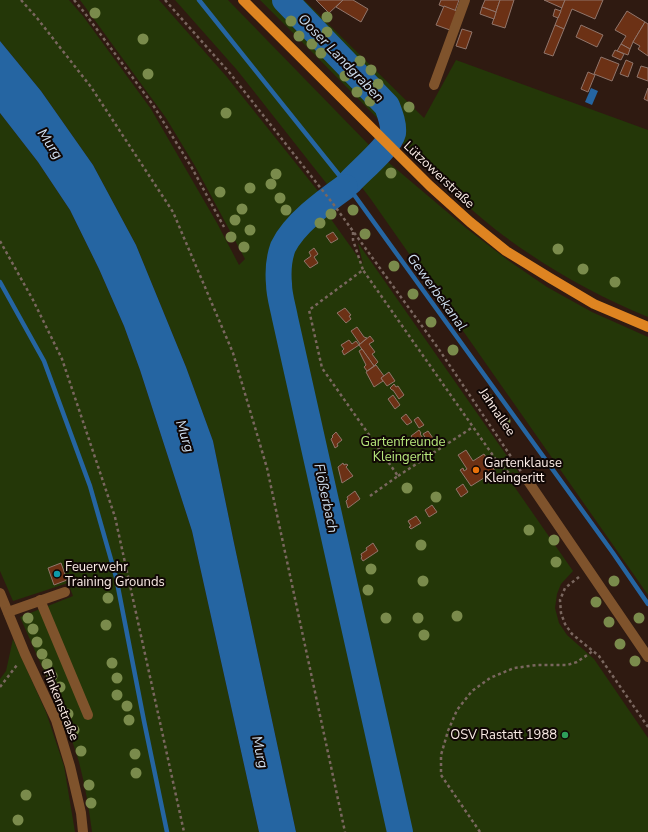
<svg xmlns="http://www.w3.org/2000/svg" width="648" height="832" viewBox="0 0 648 832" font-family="'Nunito Sans',sans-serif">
<rect width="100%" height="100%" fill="#2f1a11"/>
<g fill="#243708">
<path d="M0 0H69L83 16 151 109 217 223 239 265 245 259 195 166 166 118 80 0H159L226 76 322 196 286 230 279 246 274 265 275 297 286 340 394 832H296L234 543 213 441 186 367 136 245 93 165 41 91 0 41Z"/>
<path d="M175 0H228L370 146 330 188 237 70Z"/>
<path d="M260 0H304L424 118 456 60 648 130V317C594 295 542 265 496 230 456 198 420 161 384 125 343 83 302 42 260 0Z"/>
<path d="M0 113 38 162 70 210 99 269 124 326 140 370 192 531 259 832H92C89 809 85 785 79 762 64 712 41 665 20 617L73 596 68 583 13 601 0 571Z"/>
<path d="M388 162 466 228 509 261 547 287 592 312 648 337V595L370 198 360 185Z"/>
<path d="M323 208 363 264 358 243 519 473 520 478 513 472 507 476 573 571 561 584 557 594 555 608 559 623 567 635 594 659 648 738V832H404L289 317C280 260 279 247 323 208Z"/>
<path d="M13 639 46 712 64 766 75 832H0V679L6 671Z"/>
</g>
<g fill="#2565a2">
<path d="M0 41 41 91 93 165 136 245 186 367 213 441 234 543 296 832H259L192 531 140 370 124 326 99 269 70 210 38 162 0 113Z"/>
<path d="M591 88 598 91 592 105 585 102Z"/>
</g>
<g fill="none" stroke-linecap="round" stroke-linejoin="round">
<g stroke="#2565a2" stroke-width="4.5">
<path d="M199 0 347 185 613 553 648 604"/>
<path d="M392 120 394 117"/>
<path d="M0 282 44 361 90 486 116 577 144 721 167 832"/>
</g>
<g stroke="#2565a2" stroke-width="26">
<path d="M285 0 387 106C390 114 394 124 393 133 390 146 360 171 350 182"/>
<path d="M345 187C324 202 294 224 283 247 279 258 278 273 279 284 279 295 283 307 285 318L400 832"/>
</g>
</g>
<g fill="#6c3115" stroke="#90756b">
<path d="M316 0H343L329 13Z"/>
<path d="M343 0H353L368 9 361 22 336 7Z"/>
<path d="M441 0H459L455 11 439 5Z"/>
<path d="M485 0H500L496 12 482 7Z"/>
<path d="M500 0H514L505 28 492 24Z"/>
<path d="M544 0H565L562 8Z"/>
<path d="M565 0H603L595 19 572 9 564 29 555 25Z"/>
<path d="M444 6 457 11 450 30 436 25Z"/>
<path d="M482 7 496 12 494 19 480 14Z"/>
<path d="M555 9 561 11 558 18 553 16Z"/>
<path d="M627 11 645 22 633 42 630 49 621 44 626 36 615 30Z"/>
<path d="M645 22 648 24V56L638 49 640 46 633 42Z"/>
<path d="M555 25 564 29 553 56 544 53Z"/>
<path d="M581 25 603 35 597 47 576 37Z"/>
<path d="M462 29 472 32 466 49 456 46Z"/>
<path d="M621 44 630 49 628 55 617 51Z"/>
<path d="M615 50 624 54 621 60 612 56Z"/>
<path d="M601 57 619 64 612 81 594 74Z"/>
<path d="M626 60 633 63 628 77 620 74Z"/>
<path d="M641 66 648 68V81L637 77Z"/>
<path d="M588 72 595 75 588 92 581 89Z"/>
<path d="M648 88V101L644 99Z"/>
<path d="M333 232 338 239 331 243 326 236Z"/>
<path d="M314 248 318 254 314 257 318 263 310 268 304 261 311 256 309 252Z"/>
<path d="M345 308 351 315 349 316 351 319 346 323 337 313Z"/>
<path d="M357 327 364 337 367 338 360 344 351 331Z"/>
<path d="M370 336 374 341 369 344 375 352 372 354 378 362 374 366 359 345Z"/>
<path d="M349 340 352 344 356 341 359 345 344 355 342 351 344 349 341 345Z"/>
<path d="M362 349 374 366 367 371 364 367 366 365 359 351Z"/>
<path d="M376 365 384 376 381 378 383 381 374 387 366 372Z"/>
<path d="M389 372 395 381 387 386 381 378Z"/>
<path d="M394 384 396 387 398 386 404 395 399 399 393 390H392L390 388Z"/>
<path d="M393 395 400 405 395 409 388 399Z"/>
<path d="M406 414 412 422 407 425 401 418Z"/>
<path d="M418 417 424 425 419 428 414 420Z"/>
<path d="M419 430 421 433 420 434 426 442 421 446 416 438 414 440 411 436Z"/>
<path d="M428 431 433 438 428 442 423 434Z"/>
<path d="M336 432 342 440 337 444 338 446 335 448 331 439 333 437 332 436Z"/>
<path d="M466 450 473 461 484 454 495 471 471 486 460 470 463 468 464 471 467 469 458 455Z"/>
<path d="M343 463 344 465 346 464 348 465 346 467 353 476 342 483 338 467Z"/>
<path d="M463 484 468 492 461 497 456 489Z"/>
<path d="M355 491 360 499 348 508 346 501 348 499 347 497Z"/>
<path d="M432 505 437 512 429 517 425 510Z"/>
<path d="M416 516 421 523 411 529 409 527 411 526 408 521Z"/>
<path d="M373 543 378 551 363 561 361 558 362 557 361 554 367 550 366 548Z"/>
<path d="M61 563 67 580 54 585 48 568Z"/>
</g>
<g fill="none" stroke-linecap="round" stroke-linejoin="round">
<g stroke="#7a675f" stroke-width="2.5" stroke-dasharray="3 3" stroke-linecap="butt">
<path d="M21 0 37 18 91 87 173 212 233 353 267 468 345 832"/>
<path d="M74 0 84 12 153 105 192 168 224 227"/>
<path d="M165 0 229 72 334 205 438 348 522 473"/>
<path d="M353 232V240L363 270"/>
<path d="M0 241 33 300 62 359 115 517 184 832"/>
<path d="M398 476 473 427"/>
<path d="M370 496 398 476 322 368 309 310 363 270 499 464 516 479"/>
<path d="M579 577 565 588 560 600 561 613 565 624 572 634 599 656 648 727"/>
<path d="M0 687 17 665"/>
<path d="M480 832 441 775V755L448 731 457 710 472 691 490 678 514 668 537 665H567L577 662 593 651"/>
</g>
<g stroke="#7f532c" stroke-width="10">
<path d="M434 85 465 0"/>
<path d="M528 481 648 657"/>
<path d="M0 593 25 654 56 720 70 766 81 813 83 832"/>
<path d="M40 600 88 715"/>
<path d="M8 612 65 592"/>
</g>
<path stroke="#de8421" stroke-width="10" d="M243 0 430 186 470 222 506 251 550 278 594 304 648 327"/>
</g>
<g fill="#7a8b4c">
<circle cx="95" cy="13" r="5.5"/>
<circle cx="327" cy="17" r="5.5"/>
<circle cx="291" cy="21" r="5.5"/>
<circle cx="327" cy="32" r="5.5"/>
<circle cx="299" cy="36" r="5.5"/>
<circle cx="143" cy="39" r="5.5"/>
<circle cx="312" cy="44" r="5.5"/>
<circle cx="321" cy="53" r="5.5"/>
<circle cx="360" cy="61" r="5.5"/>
<circle cx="371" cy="70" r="5.5"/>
<circle cx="148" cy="74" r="5.5"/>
<circle cx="345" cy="76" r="5.5"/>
<circle cx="378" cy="84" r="5.5"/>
<circle cx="357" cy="92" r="5.5"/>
<circle cx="370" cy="101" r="5.5"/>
<circle cx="409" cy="107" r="5.5"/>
<circle cx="226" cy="113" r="5.5"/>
<circle cx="391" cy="173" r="5.5"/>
<circle cx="276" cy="174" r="5.5"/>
<circle cx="271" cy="184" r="5.5"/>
<circle cx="250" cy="188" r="5.5"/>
<circle cx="220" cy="192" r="5.5"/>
<circle cx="280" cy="198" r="5.5"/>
<circle cx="242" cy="209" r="5.5"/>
<circle cx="286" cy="210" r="5.5"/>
<circle cx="353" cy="210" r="5.5"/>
<circle cx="331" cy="214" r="5.5"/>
<circle cx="235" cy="220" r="5.5"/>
<circle cx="320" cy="223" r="5.5"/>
<circle cx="250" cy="230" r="5.5"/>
<circle cx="365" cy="234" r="5.5"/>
<circle cx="231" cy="237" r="5.5"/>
<circle cx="244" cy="247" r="5.5"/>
<circle cx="558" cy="249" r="5.5"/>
<circle cx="394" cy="266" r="5.5"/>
<circle cx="583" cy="269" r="5.5"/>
<circle cx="615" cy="282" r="5.5"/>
<circle cx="413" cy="294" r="5.5"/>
<circle cx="431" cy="322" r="5.5"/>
<circle cx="453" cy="350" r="5.5"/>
<circle cx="488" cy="399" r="5.5"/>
<circle cx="505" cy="421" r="5.5"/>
<circle cx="407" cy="488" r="5.5"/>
<circle cx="436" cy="497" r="5.5"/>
<circle cx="529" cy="530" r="5.5"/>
<circle cx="554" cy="540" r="5.5"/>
<circle cx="421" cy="545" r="5.5"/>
<circle cx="556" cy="562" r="5.5"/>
<circle cx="371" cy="569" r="5.5"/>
<circle cx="423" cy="581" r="5.5"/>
<circle cx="614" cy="581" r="5.5"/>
<circle cx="368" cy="590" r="5.5"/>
<circle cx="108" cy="598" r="5.5"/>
<circle cx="596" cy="602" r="5.5"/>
<circle cx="457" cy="616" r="5.5"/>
<circle cx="28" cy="618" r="5.5"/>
<circle cx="386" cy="618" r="5.5"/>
<circle cx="418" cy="618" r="5.5"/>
<circle cx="639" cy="618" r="5.5"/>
<circle cx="609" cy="622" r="5.5"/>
<circle cx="106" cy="625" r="5.5"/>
<circle cx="33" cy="629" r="5.5"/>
<circle cx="424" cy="635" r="5.5"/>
<circle cx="37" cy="642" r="5.5"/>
<circle cx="620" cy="644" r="5.5"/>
<circle cx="42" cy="654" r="5.5"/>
<circle cx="635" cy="661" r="5.5"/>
<circle cx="112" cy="663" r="5.5"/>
<circle cx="47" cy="664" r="5.5"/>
<circle cx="52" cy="676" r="5.5"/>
<circle cx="117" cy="678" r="5.5"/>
<circle cx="60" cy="687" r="5.5"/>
<circle cx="117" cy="695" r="5.5"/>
<circle cx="127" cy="706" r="5.5"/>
<circle cx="68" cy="714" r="5.5"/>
<circle cx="129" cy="720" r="5.5"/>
<circle cx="74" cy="730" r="5.5"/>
<circle cx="81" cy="751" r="5.5"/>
<circle cx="135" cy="754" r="5.5"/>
<circle cx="136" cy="773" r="5.5"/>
<circle cx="89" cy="785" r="5.5"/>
<circle cx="26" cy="795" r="5.5"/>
<circle cx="91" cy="803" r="5.5"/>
<circle cx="18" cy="820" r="5.5"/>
</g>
<circle fill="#e8710a" stroke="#100705" stroke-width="1.5" cx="476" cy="470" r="4"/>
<circle fill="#0f9aa8" stroke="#100705" stroke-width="1.5" cx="57" cy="574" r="4"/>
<circle fill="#2e9e5b" stroke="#100705" stroke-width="1.5" cx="565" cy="735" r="4"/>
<g text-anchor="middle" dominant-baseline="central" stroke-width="4" stroke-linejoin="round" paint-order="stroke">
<g font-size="13" fill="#fbece6" stroke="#100705">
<text transform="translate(439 175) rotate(43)">Lützowerstraße</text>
<text transform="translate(497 412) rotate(56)">Jahnallee</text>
<text transform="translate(61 705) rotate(68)">Finkenstraße</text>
</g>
<g font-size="13" fill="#b7e87c" stroke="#100705">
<text x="403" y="442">Gartenfreunde<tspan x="403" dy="15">Kleingeritt</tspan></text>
</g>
<g font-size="13" fill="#fbece6" stroke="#100705" text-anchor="start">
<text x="484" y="463">Gartenklause<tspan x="484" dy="15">Kleingeritt</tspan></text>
<text x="65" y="567">Feuerwehr<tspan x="65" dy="15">Training Grounds</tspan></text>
<text x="557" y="735" text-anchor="end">OSV Rastatt 1988</text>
</g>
<g font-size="14" font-style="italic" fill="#cedeef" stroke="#100705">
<text transform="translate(341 58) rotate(46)">Ooser Landgraben</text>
<text transform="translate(50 144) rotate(56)">Murg</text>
<text transform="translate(437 292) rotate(54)">Gewerbekanal</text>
<text transform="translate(185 436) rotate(72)">Murg</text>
<text transform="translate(326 498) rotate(78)">Flößerbach</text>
<text transform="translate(260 752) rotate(77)">Murg</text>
</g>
</g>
</svg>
